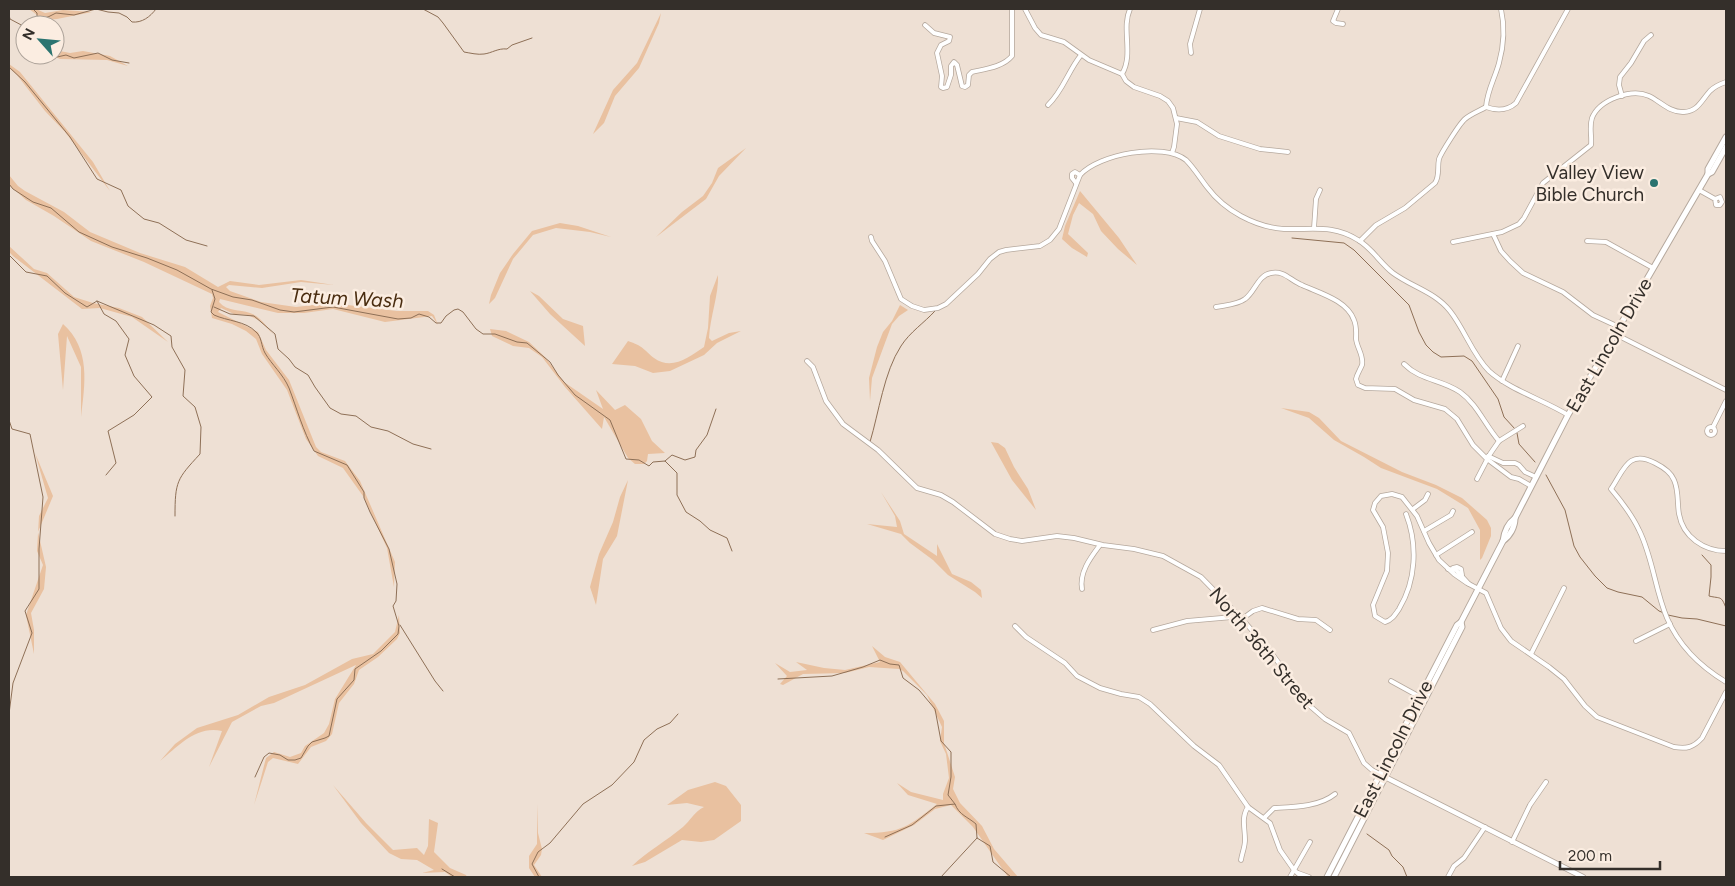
<svg xmlns="http://www.w3.org/2000/svg" width="1735" height="886" viewBox="0 0 1735 886" font-family="Figtree,sans-serif">
<rect width="100%" height="100%" fill="#eee0d4"/>
<g fill="#e9c1a0">
<path d="M29 9H36L45 13 63 10 92 12 57 19 44 20Z"/>
<path d="M661 13 659 23 639 68 615 96 604 123 593 134 613 90 637 63Z"/>
<path d="M55 50 70 53 83 51 110 56 128 66 107 60 60 59 51 55H55Z"/>
<path d="M9 64 20 72 93 162 110 191 65 132 45 111 17 75 9 68Z"/>
<path d="M746 148 719 176 706 199 656 237 682 212 703 196 712 183 718 168Z"/>
<path d="M9 175 18 186 25 191 64 212 90 232 140 253 185 267 218 287 230 281 259 285 301 280 334 285 301 282 262 288 229 285 226 287 230 291 261 302 296 307 331 303 397 311H428L434 315 438 325 432 316 385 322 333 309 304 313H278L220 299 219 302C228 312 239 309 250 313 260 316 267 327 274 335L260 321 248 315 234 314 221 308 218 312 258 332 266 350 289 380 316 447 321 452 345 461 360 481 395 562 394 587 387 548 363 496 343 468 318 456 306 439 287 390 262 354 256 339 246 331 232 324 212 318 210 306 213 298 212 294 144 262 91 241 54 216 26 200 9 185Z"/>
<path d="M1080 191 1119 238 1137 265 1118 249 1101 231 1093 214 1079 203 1073 215 1068 234 1088 253 1087 257 1072 248 1062 239 1065 226Z"/>
<path d="M560 223 578 226 611 237 590 232 556 228 533 235 513 259 495 298 489 304 491 295 500 273 513 254 532 231Z"/>
<path d="M9 246 34 269 47 273 74 297 93 303 119 308 142 317 168 342 132 317 100 308 82 309 13 256 9 252Z"/>
<path d="M718 275C719 294 710 317 709 338L712 341 729 333 741 331 717 343 704 355 670 371 653 373 635 366 612 364 628 341C643 346 643 349 654 358 672 371 689 357 704 347L708 328 710 296Z"/>
<path d="M530 291 539 296 563 319 583 326 585 346 550 314Z"/>
<path d="M900 305 908 310 899 316 892 324 872 378 870 401 869 378 877 347 883 332 892 321Z"/>
<path d="M63 324C91 349 85 384 81 417V367L67 336 63 390 58 334Z"/>
<path d="M490 329 506 331 529 342 545 357 564 382 603 409 596 390 615 410 625 405 641 419 652 441 665 453 648 454 647 461 644 464H635L628 458 604 417 602 429 565 387 542 357 529 348 513 346 492 336Z"/>
<path d="M1281 408 1309 412 1319 418 1341 441 1402 472 1436 485 1462 498 1487 520 1491 528V536L1482 558 1480 560V530L1468 508 1437 489 1381 468 1364 457 1334 440 1309 418Z"/>
<path d="M991 442 998 443 1005 448 1014 467 1028 489 1036 510 1012 480Z"/>
<path d="M35 453 53 496 38 532 46 567 44 589 31 613 34 630V654L26 615 43 565 37 551 39 516 48 498Z"/>
<path d="M628 480 617 536 603 559 596 605 590 587 599 554 613 522 620 497Z"/>
<path d="M881 492 900 521 904 534 937 556V544L952 574 971 582 981 590 982 598 975 592 948 575 933 560 910 543 901 534 867 524 897 527 895 516Z"/>
<path d="M399 615 400 633 397 639 378 657 359 670 354 684 339 703 332 734 326 741 311 747 298 764 273 758 268 762 254 805 266 758 274 752 290 757 301 753 305 746 324 733 329 724 335 699 356 665 274 703 261 706 232 722 209 767 222 731C197 725 178 746 160 761L175 744 197 728 238 715 269 697 305 685 352 659 373 654 395 632Z"/>
<path d="M872 646 885 657 900 662 935 704 944 721V743L955 777 953 789 960 803 982 826 994 849 1018 877H1008L973 827 951 805 935 809 914 825 883 840 864 833C902 833 909 826 937 804L908 795 897 783 911 792 943 800V794L949 778 946 754 940 741 942 727 927 695 903 671 899 669 869 667 845 673 803 674 783 685 780 684 787 676 775 663 790 672 807 670 796 662 824 668 845 670 880 662Z"/>
<path d="M715 782 726 786 741 805V821L714 840 701 842 682 840 645 862 632 866C648 851 666 841 683 827 690 821 695 811 704 807L687 803 667 805 688 790Z"/>
<path d="M333 785 366 823 393 850 417 848 424 855 428 846 429 819 438 823 434 852 450 868 466 875 467 877H452L445 872 422 873 434 870 417 860 401 859 389 853 361 823Z"/>
<path d="M537 804 538 833 542 849 541 855 534 865 542 877H535L529 868V856L537 844Z"/>
</g>
<g fill="none" stroke-linecap="round" stroke-linejoin="round">
<g stroke="#8e7057" stroke-width="1">
<path d="M33 9 37 13V16L40 18 48 17 56 13 74 15 96 9 108 12 119 13 127 17 132 22C142 23 150 17 156 9"/>
<path d="M423 9 438 17 443 23 464 52C470 53 478 55 484 54 492 53 498 48 507 49L512 45 532 38"/>
<path d="M9 15 10 19 25 27"/>
<path d="M54 55 57 57 66 55 74 58 98 53 112 60 129 63"/>
<path d="M9 67 25 82 70 137 97 179 121 190 128 206 144 219 159 223 186 240 207 246"/>
<path d="M9 184 13 189 33 202 51 208 79 232 112 247 147 258 177 270 211 289 233 297 252 300 280 310 294 312 333 307 398 319 411 318 419 314 429 317 436 323H441L446 316 454 310 458 309 463 312 476 329 483 334H495L517 342 527 343 550 362 558 375 575 395 610 420 626 459 639 460 649 466 653 462 665 461 677 473V495L686 512 700 521 710 530 727 538 732 551"/>
<path d="M1292 238 1344 243 1354 250 1409 305 1419 332 1426 345 1433 352 1441 357 1464 356 1472 361 1498 399 1504 417 1515 429"/>
<path d="M9 255 26 272 47 276 65 293 87 307 97 301 154 325 171 336 172 347 185 370 183 396 195 407 201 427 200 454C177 479 175 481 175 516"/>
<path d="M212 290 215 299 211 312 214 315C227 321 246 321 256 332 262 337 261 346 265 353 272 365 283 374 289 388 297 409 303 431 314 451L347 465 364 492V498L370 512 389 549 397 584 396 601 393 606 399 626 398 634 381 651 355 669 354 680 337 699 329 736 325 738 312 742 308 746 301 758 295 760H288L280 755 269 753 264 757 255 777"/>
<path d="M97 301 104 314 116 321 129 339 125 355 134 376 152 397 134 415 108 431 116 463 106 475"/>
<path d="M214 307 230 314 254 316 275 334 278 349 289 359 295 367 308 375 315 387 330 408 341 414 356 416 371 427 388 431 413 444 431 449"/>
<path d="M9 420 12 429 30 434 43 497 39 549V589L25 611 32 633 13 683 9 714"/>
<path d="M1517 433 1519 444 1535 462"/>
<path d="M870 442C879 412 884 372 901 346 910 332 924 323 935 311"/>
<path d="M665 461 672 455 685 460 695 457 696 450 707 435 716 409"/>
<path d="M1546 475 1565 510 1574 546 1580 557 1595 576 1607 588 1618 592 1642 597 1659 611 1664 613"/>
<path d="M1702 555 1711 565V577L1709 596C1721 599 1721 595 1726 608"/>
<path d="M1668 615 1682 618 1697 619 1726 626"/>
<path d="M400 625 435 681 443 691"/>
<path d="M778 679 832 676 863 667 880 660 890 664 899 665 903 678 919 690 935 709 941 741 951 752V777L948 795 955 804"/>
<path d="M1367 834 1389 850 1392 856 1403 867 1407 877"/>
<path d="M885 837 912 825 936 806 955 804C959 815 968 817 976 824L977 838 990 846 993 862 1011 877"/>
<path d="M442 869 455 877"/>
<path d="M539 877 532 864 538 852 550 843 583 804 612 785 634 762 644 740 657 729 670 723 678 714"/>
<path d="M941 877 977 838"/>
</g>
<g stroke="#b5a89d" stroke-width="5.5">
<g id="minor">
<path d="M1025 9 1035 28 1041 35 1064 42 1089 60 1122 74 1126 81 1134 87 1160 96 1168 101 1173 108 1177 124 1174 147 1172 153"/>
<path d="M1338 9 1333 21 1336 23 1343 24"/>
<path d="M925 25 934 33 950 37 949 41 941 45 937 53 942 76 941 87 943 88 947 87 951 75V66L954 62 957 65 962 86 965 87 968 85 969 75 972 72C985 69 1003 67 1012 56V9"/>
<path d="M1191 53 1190 44 1200 9"/>
<path d="M1122 74C1134 54 1121 29 1130 9"/>
<path d="M1622 96 1619 85 1620 77 1631 63 1644 41 1651 35"/>
<path d="M1048 105C1063 91 1068 71 1081 55"/>
<path d="M1486 107C1497 111 1507 111 1516 103L1568 9"/>
<path d="M1486 107C1487 91 1495 78 1499 63 1504 45 1505 27 1501 9"/>
<path d="M1176 118 1197 122 1219 136 1260 149 1288 152"/>
<path d="M1076 183 1072 178V174L1075 172 1080 175"/>
<path d="M1699 190 1715 199 1716 205H1720L1722 202 1720 197 1715 199"/>
<path d="M1314 228 1316 199 1320 190"/>
<path d="M1493 234 1501 251 1510 261 1523 273 1563 292 1593 315 1619 327"/>
<path d="M871 237 872 241 885 261 901 299 912 306 924 310 938 308 946 304 978 274 990 259 999 252 1006 250 1040 246 1050 240 1059 229 1080 175C1099 154 1163 142 1186 160 1194 168 1200 178 1207 187 1216 199 1228 209 1241 216 1254 223 1270 228 1284 229 1312 230 1333 224 1358 240 1372 248 1380 263 1393 273 1412 287 1435 292 1450 311 1465 330 1472 354 1489 371 1510 390 1544 400 1568 415"/>
<path d="M1360 241 1376 225 1405 208 1435 183C1440 175 1437 168 1439 159 1441 153 1460 123 1465 119 1471 114 1479 111 1486 107"/>
<path d="M1587 241 1606 242 1653 268"/>
<path d="M1453 242 1502 232 1519 224 1524 218 1543 183 1591 145C1592 136 1589 127 1592 118 1599 100 1631 88 1649 96 1660 101 1670 113 1684 112 1698 111 1701 101 1710 91 1714 87 1720 84 1726 82"/>
<path d="M1216 307C1225 305 1237 305 1245 299 1255 292 1258 275 1271 273 1284 270 1291 281 1302 285 1319 293 1347 300 1354 320 1357 327 1356 333 1356 339 1357 348 1364 356 1362 365 1360 370 1357 374 1356 379L1358 385 1365 388 1395 389 1414 400 1445 409 1457 419 1473 445 1487 459 1511 477 1519 479 1531 486"/>
<path d="M1615 334 1726 390"/>
<path d="M807 361 813 367 826 401 843 424 878 450 917 488 941 495 953 502 995 534 1010 539 1022 541 1057 536 1074 538 1103 545 1134 549 1163 556 1201 577 1242 619 1270 651 1310 706 1325 719 1349 733 1364 763 1372 770 1385 777"/>
<path d="M1404 364C1421 381 1441 379 1460 392 1477 404 1485 425 1499 441"/>
<path d="M1502 381 1518 346"/>
<circle cx="1711" cy="431" r="4"/>
<path d="M1713 427 1726 401"/>
<path d="M1488 456 1503 463H1515L1519 465 1525 472 1536 477"/>
<path d="M1477 479 1490 454 1499 441 1523 426"/>
<path d="M1413 509 1425 500 1428 494"/>
<path d="M1406 514C1418 545 1416 581 1399 609 1395 615 1392 620 1385 622L1375 616 1373 605 1387 571 1388 553 1383 527 1373 510 1375 503 1381 496 1392 494 1402 497 1417 516 1429 543 1439 560 1454 574 1467 583 1486 593 1501 628 1511 641 1549 667 1564 679 1585 706 1597 717 1674 747C1686 749 1693 748 1702 738L1726 692"/>
<path d="M1424 531 1451 515 1453 511"/>
<path d="M1726 551C1704 551 1683 537 1679 514 1677 503 1679 491 1674 480 1671 472 1663 467 1655 463 1628 449 1624 470 1611 489 1622 502 1632 515 1639 530 1653 558 1655 590 1667 618 1679 646 1701 667 1726 682"/>
<path d="M1436 555 1472 532"/>
<path d="M1453 568 1457 567 1461 569 1462 575"/>
<path d="M1448 569 1456 570 1469 584"/>
<path d="M1082 589C1079 572 1091 557 1100 545"/>
<path d="M1242 619 1253 611 1262 608 1298 619 1316 620 1330 630"/>
<path d="M1015 626 1026 637 1065 663 1077 676 1100 688 1121 694 1139 697 1150 704 1194 746 1219 765 1248 807 1270 823 1280 850 1294 870 1302 877"/>
<path d="M1153 630 1187 621 1233 617 1236 614"/>
<path d="M1636 641 1670 624"/>
<path d="M1531 654 1564 588"/>
<path d="M1391 681 1422 698"/>
<path d="M1264 818 1274 808C1293 807 1319 807 1335 794"/>
<path d="M1512 842 1530 805 1546 782"/>
<path d="M1241 860C1242 853 1245 847 1245 840 1245 828 1241 817 1248 807"/>
<path d="M1298 873 1309 877"/>
<path d="M1290 877 1310 842"/>
<path d="M1448 877 1454 866 1464 858 1485 827"/>
</g>
</g>
<g stroke="#b5a89d" stroke-width="6">
<path id="tertiary" d="M1385 777 1583 877"/>
</g>
<g stroke="#b5a89d" stroke-width="7">
<g id="secondary">
<path d="M1708 174V169L1726 137"/>
<path d="M1503 541C1510 536 1515 527 1515 518"/>
<path d="M1327 877 1457 625 1461 622 1503 541C1504 533 1507 524 1515 518L1568 415 1708 174 1712 172 1726 147"/>
<path d="M1334 877 1462 627 1461 622"/>
</g>
</g>
<use href="#minor" stroke="#fff" stroke-width="4"/>
<use href="#tertiary" stroke="#fff" stroke-width="4.5"/>
<use href="#secondary" stroke="#fff" stroke-width="5"/>
</g>
<circle fill="#2b7470" stroke="#fbede1" stroke-width="2" cx="1654" cy="183" r="5"/>
<g text-anchor="middle" dominant-baseline="central" stroke-width="5" stroke-linejoin="round" paint-order="stroke">
<g font-size="19" fill="#342f2a" stroke="#fbede1" text-anchor="end">
<text x="1644" y="172">Valley View<tspan x="1644" dy="22">Bible Church</tspan></text>
</g>
<g font-size="19" fill="#342f2a" stroke="#fbede1">
<text transform="translate(1609 345) rotate(-60)">East Lincoln Drive</text>
<text transform="translate(1262 648) rotate(50)">North 36th Street</text>
<text transform="translate(1393 749) rotate(-63)">East Lincoln Drive</text>
</g>
<g font-size="20" font-style="italic" fill="#4a2d10" stroke="#fbede1">
<text transform="translate(347 298) rotate(3)">Tatum Wash</text>
</g>
</g>
<rect width="1735" height="886" fill="none" stroke="#342f2a" stroke-width="20"/>
<g transform="translate(40 40) rotate(297)"><circle r="24" fill="#fbede1" stroke="#aba198"/>
<path d="M0-4L9 19L0 12L-9 19Z" fill="#2b7470"/>
<text y="-8" font-size="14" font-weight="bold" text-anchor="middle" fill="#342f2a">N</text>
</g>
<path d="M1560 861v8h100v-8" fill="none" stroke="#342f2a" stroke-width="2.5"/>
<text x="1568" y="861" font-size="15" fill="#342f2a" stroke="#fbede1" stroke-width="4" paint-order="stroke">200 m</text>
</svg>
